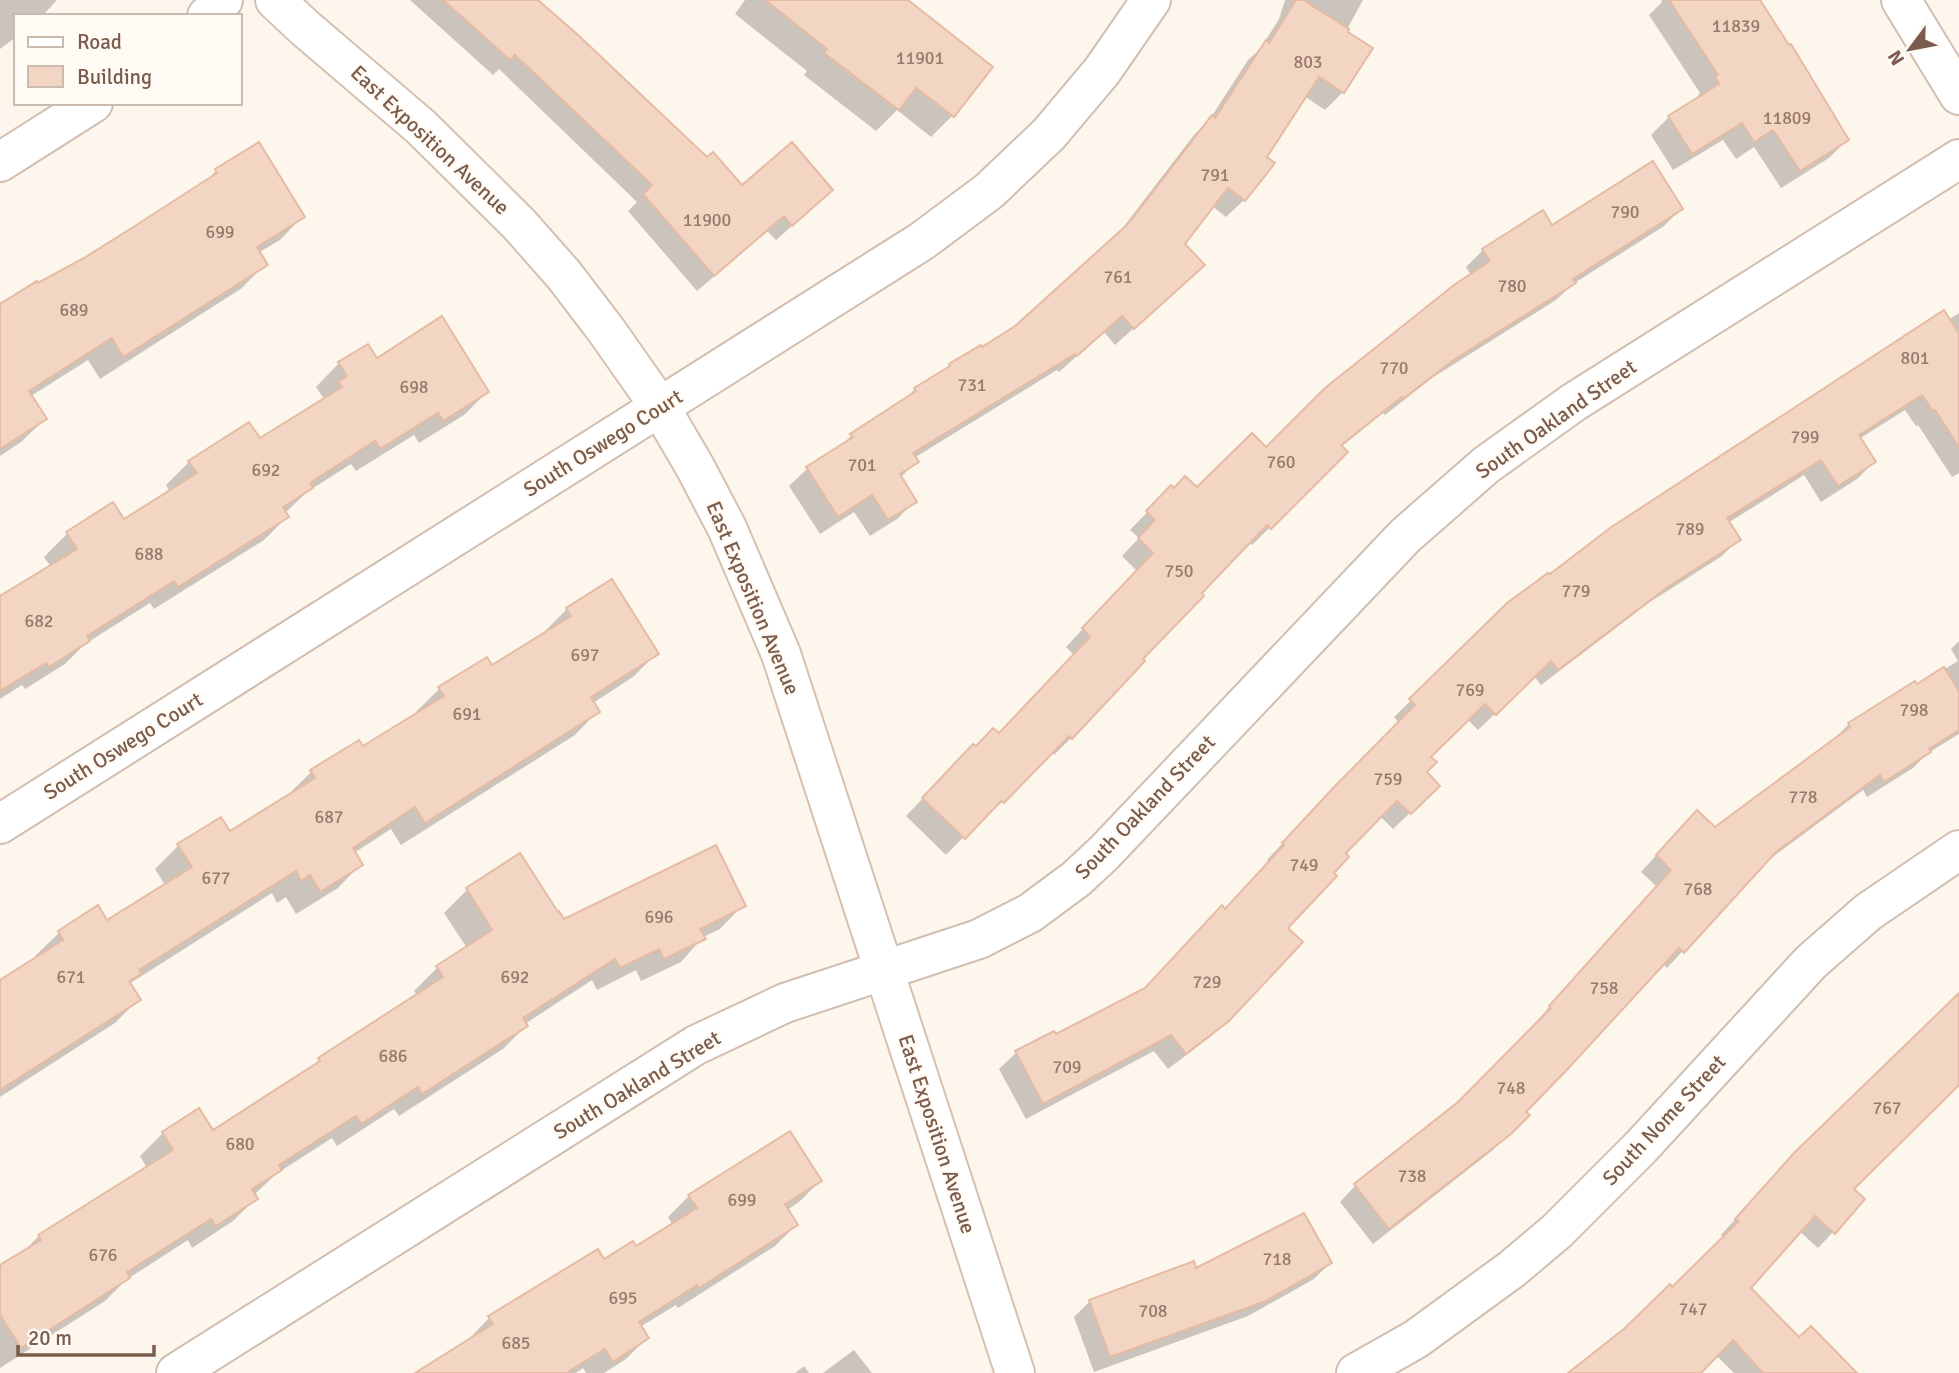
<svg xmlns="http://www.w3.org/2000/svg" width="1959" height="1373" viewBox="0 0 1959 1373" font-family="Signika,sans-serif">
<rect width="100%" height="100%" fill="#fdf6ec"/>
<g fill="#0003">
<path d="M0 0H57L42 16H16V37L0 49Z"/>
<path d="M410 0H536L707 160 742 188 815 206 776 240 767 231 697 291 628 211 637 202 499 69 493 75Z"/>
<path d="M745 0H905L952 116 931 137 897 110 876 131 804 75 807 71 735 14Z"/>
<path d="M1285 0H1363L1345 33 1343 92 1325 110 1304 96 1265 158 1244 200 1226 217 1212 206 1183 244 1185 282 1115 345 1104 332 1059 372 1057 370 914 458 916 462 900 478 915 501 897 519 870 536 854 512 820 534 789 486 807 469 838 449 852 435 901 403 915 389 943 372 950 365 981 349 1016 328 1115 238 1194 135 1210 119 1248 60 1261 48 1279 19Z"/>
<path d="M1661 0H1758L1847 140 1829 158 1781 188 1754 147 1736 159 1723 140 1673 170 1651 135 1669 117 1699 98 1698 96 1700 93 1649 15 1662 2Z"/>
<path d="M216 171 303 216 280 240 258 253 265 264 242 288 100 379 88 360 31 396 45 419 21 442 0 456V306L84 259 202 185Z"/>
<path d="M1681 209 1664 226 1573 284 1556 300 1432 378 1385 415 1383 413 1341 447 1346 452 1252 545 1249 542 1071 738 1054 755 1051 752 985 819 983 817 946 855 906 816 956 763 975 748 998 735 1074 655 1066 647 1137 571 1122 556 1139 538 1130 530 1171 488 1174 491 1197 490 1266 450 1471 276 1466 267 1483 250 1552 227Z"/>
<path d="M1959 313V473L1952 477 1918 425 1916 426 1905 410 1859 439 1874 462 1857 479 1821 502 1804 475 1728 523 1738 540 1722 556 1650 602 1541 685 1534 676 1478 730 1467 719 1429 757 1425 772 1438 786 1393 829 1380 816 1343 853 1286 928 1228 1020 1210 1037 1168 1069 1154 1051 1026 1119 999 1069 1016 1053 1055 1036 1143 991 1225 911 1269 863 1267 860 1318 805 1399 723 1394 717 1508 605Z"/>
<path d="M376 360 487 392 464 415 419 443 414 435 356 471 351 464 307 492 285 513 287 517 264 540 154 609 150 603 85 644 65 664 25 689 22 685 0 699V598L51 567 44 557 67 534 124 521 170 492 166 485 189 462 259 441 324 399 316 387 339 363Z"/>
<path d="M612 581 657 653 633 677 593 703 598 711 575 735 401 845 391 829 354 853 361 864 338 888 296 914 286 897 277 903 272 893 129 984 138 1000 115 1023 0 1097V982L37 959 35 956 59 933 98 908 107 922 165 885 155 869 178 846 229 834 289 796 288 795 312 771 363 748 417 714 416 712 439 689 492 668 545 635 543 633 567 609Z"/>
<path d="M1959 641V734L1928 753 1913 768 1867 797 1863 790 1763 864 1667 968 1662 963 1523 1112 1527 1115 1493 1150 1373 1244 1340 1202 1355 1186 1458 1104 1537 1025 1535 1023 1657 887 1641 872 1681 828 1715 829 1833 740 1849 724 1916 687 1958 661 1951 649Z"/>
<path d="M467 890 563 921 743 905 720 929 703 937 681 962 641 981 636 970 597 990 592 980 525 1024 526 1026 503 1049 399 1116 394 1109 337 1146 332 1138 276 1174 254 1195 256 1198 233 1221 192 1248 188 1240 126 1280 105 1301 0 1368V1267L20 1255 39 1236 147 1168 140 1156 163 1133 212 1132 307 1072 319 1060 418 996 414 991 437 968 467 948 444 913Z"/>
<path d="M1959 996V1082L1851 1189 1833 1232 1818 1248 1799 1231 1749 1288 1833 1373H1734L1716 1355 1698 1373H1571L1672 1289 1724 1238 1721 1235 1779 1171Z"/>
<path d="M820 1181 799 1202 787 1210 796 1225 775 1246 678 1308 676 1305 640 1327 647 1338 626 1359 604 1373H586L583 1368 576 1373H425L470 1341 469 1339 489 1318 604 1261 636 1248 673 1225 668 1217 689 1196Z"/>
<path d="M1330 1263 1314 1279 1248 1316 1094 1372 1074 1317 1090 1301 1195 1270Z"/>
<path d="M854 1350 872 1373H823Z"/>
<path d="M804 1366 809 1373H795Z"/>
</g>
<g fill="#f3d5c3" stroke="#e6bba3" stroke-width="2">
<path d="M443 0H538L578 35 707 157 713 152 742 185 792 142 833 190 792 226 784 216 714 276 643 194 652 185 515 55 510 60Z"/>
<path d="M765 0H908L993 67 954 117 916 88 899 110 824 53 827 49Z"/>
<path d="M1296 0H1303L1349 29 1348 32 1373 48 1344 93 1319 77 1267 157 1275 163 1245 201 1228 188 1185 244 1205 265 1134 329 1122 316 1077 356 1075 354 913 453 919 462 900 474 917 502 888 520 872 495 838 517 806 467 853 437 850 434 916 391 914 388 950 366 949 364 981 345 982 347 1015 326 1128 224 1212 115 1215 118 1266 40 1269 43Z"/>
<path d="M1669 0H1760L1789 45 1791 44 1849 140 1800 171 1773 130 1754 142 1742 123 1692 154 1668 116 1719 84 1715 76 1718 75Z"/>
<path d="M259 142 305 217 257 247 268 265 123 357 112 338 29 391 47 419 0 449V304L37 281 38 283 84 258 138 224 217 173 215 169Z"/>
<path d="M1653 161 1683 209 1573 279 1576 283 1452 361 1403 399 1402 397 1341 445 1348 452 1271 529 1267 525 1202 593 1204 596 1143 659 1145 661 1072 739 1069 736 1004 803 1001 801 965 839 922 798 973 744 976 746 993 728 999 733 1090 637 1082 628 1153 553 1138 538 1155 520 1146 511 1171 485 1174 488 1185 476 1197 487 1252 433 1266 447 1325 388 1454 285 1490 261 1482 249 1543 210 1552 225Z"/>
<path d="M1944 310 1959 334V447L1935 410 1933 411 1922 395 1859 435 1876 462 1838 486 1821 460 1727 518 1741 540 1669 586 1558 670 1551 661 1496 715 1485 704 1431 757 1437 762 1427 772 1440 786 1411 814 1397 801 1346 853 1349 857 1334 873 1337 876 1288 928 1303 942 1229 1021 1186 1054 1171 1035 1043 1104 1015 1051 1054 1031 1056 1034 1145 988 1222 905 1225 909 1284 845 1282 843 1335 786 1415 705 1409 699 1507 603 1548 573 1550 574 1610 528Z"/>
<path d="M442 316 489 392 443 421 438 413 380 449 375 441 310 483 313 488 283 507 289 517 178 587 174 581 87 636 90 641 49 667 46 663 0 691V596L77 549 66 532 113 502 124 519 197 473 188 461 249 422 260 438 342 387 338 382 347 376 338 362 368 344 377 358Z"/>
<path d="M612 579 659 654 591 697 600 712 425 823 415 807 353 848 363 865 320 892 310 875 301 881 296 871 139 970 141 974 129 981 141 1000 0 1090V980L63 940 58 931 98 905 107 920 192 867 177 844 221 817 230 831 315 778 310 770 359 740 363 746 444 696 438 687 487 657 492 665 571 616 566 608Z"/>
<path d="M1944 667 1959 691V730L1929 749 1931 752 1884 782 1880 775 1776 852 1684 953 1679 948 1564 1073 1526 1112 1530 1115 1511 1134 1389 1229 1354 1184 1458 1102 1551 1008 1549 1006 1671 870 1656 855 1697 810 1715 827 1850 727 1848 723 1915 681 1917 684Z"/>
<path d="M716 845 746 906 700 929 706 939 664 959 659 949 620 968 615 959 523 1018 528 1026 422 1094 418 1087 361 1124 356 1116 279 1165 282 1170 252 1189 258 1199 216 1226 211 1219 127 1272 130 1278 21 1348 0 1315V1265L41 1240 38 1235 173 1150 162 1132 199 1108 213 1130 320 1061 318 1058 443 977 436 966 492 930 466 888 520 853 558 912 559 911 564 919Z"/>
<path d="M1959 993V1085L1854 1189 1865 1199 1835 1234 1815 1216 1751 1288 1799 1337 1811 1326 1857 1373H1763L1733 1340 1701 1373H1568L1625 1328 1670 1284 1672 1287 1739 1221 1735 1219 1794 1153Z"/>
<path d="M790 1131 822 1181 785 1204 798 1225 699 1288 697 1285 639 1322 649 1338 613 1362 605 1349 566 1373H415L493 1324 488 1316 598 1249 604 1259 633 1241 636 1246 697 1208 688 1195Z"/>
<path d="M1304 1213 1332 1263 1266 1301 1110 1357 1089 1300 1194 1261 1196 1268Z"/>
</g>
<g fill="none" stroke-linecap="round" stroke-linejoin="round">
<g stroke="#d1beb0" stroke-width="42">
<g id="street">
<path d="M1901 0 1959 95"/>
<path d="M207 16 223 0"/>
<path d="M0 162 93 103"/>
<path d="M0 824 922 241 989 191 1049 134 1102 71 1151 0"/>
<path d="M176 1373 696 1045 785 1003 979 939 1030 913 1076 879 1104 853 1405 536 1486 465 1574 402 1959 159"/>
<path d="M1356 1373 1416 1339 1512 1269 1557 1231 1641 1147 1811 962 1868 912 1959 850"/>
</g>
</g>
<g stroke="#d6c0b0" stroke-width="42">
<path id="secondary" d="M275 0 305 28 421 127 519 224 564 275 606 330 660 407 695 467 727 528 781 654 1015 1373"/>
</g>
<use href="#street" stroke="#fff" stroke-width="38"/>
<use href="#secondary" stroke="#fff" stroke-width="38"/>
</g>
<g text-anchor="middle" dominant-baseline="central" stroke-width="5" stroke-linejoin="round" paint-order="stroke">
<g font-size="18" fill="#987a6a">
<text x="1736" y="26">11839</text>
<text x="920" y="58">11901</text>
<text x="1308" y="62">803</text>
<text x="1787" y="118">11809</text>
<text x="1215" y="175">791</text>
<text x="1625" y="212">790</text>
<text x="707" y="220">11900</text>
<text x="220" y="232">699</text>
<text x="1118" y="277">761</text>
<text x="1512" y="286">780</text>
<text x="74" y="310">689</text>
<text x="1915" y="358">801</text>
<text x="1394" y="368">770</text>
<text x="972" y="385">731</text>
<text x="414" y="387">698</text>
<text x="1805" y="437">799</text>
<text x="1281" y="462">760</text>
<text x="862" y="465">701</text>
<text x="266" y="470">692</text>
<text x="1690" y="529">789</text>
<text x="149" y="554">688</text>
<text x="1179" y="571">750</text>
<text x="1576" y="591">779</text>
<text x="39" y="621">682</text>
<text x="585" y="655">697</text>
<text x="1470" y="690">769</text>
<text x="1914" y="710">798</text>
<text x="467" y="714">691</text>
<text x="1388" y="779">759</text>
<text x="1803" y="797">778</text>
<text x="329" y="817">687</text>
<text x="1304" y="865">749</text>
<text x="216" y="878">677</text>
<text x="1698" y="889">768</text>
<text x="659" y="917">696</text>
<text x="71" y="977">671</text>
<text x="515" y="977">692</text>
<text x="1207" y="982">729</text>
<text x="1604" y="988">758</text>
<text x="393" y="1056">686</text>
<text x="1067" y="1067">709</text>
<text x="1511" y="1088">748</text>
<text x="1887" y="1108">767</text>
<text x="240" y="1144">680</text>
<text x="1412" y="1176">738</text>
<text x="742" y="1200">699</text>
<text x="103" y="1255">676</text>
<text x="1277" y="1259">718</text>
<text x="623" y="1298">695</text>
<text x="1693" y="1309">747</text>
<text x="1153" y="1311">708</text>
<text x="516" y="1343">685</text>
</g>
<g font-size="21" fill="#7a5c4d" stroke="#fffaf3">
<text transform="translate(430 140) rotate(43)">East Exposition Avenue</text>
<text transform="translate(1556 419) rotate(-35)">South Oakland Street</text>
<text transform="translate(603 443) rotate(-32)">South Oswego Court</text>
<text transform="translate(753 598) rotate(67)">East Exposition Avenue</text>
<text transform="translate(123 746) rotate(-32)">South Oswego Court</text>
<text transform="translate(1145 807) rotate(-46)">South Oakland Street</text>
<text transform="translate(637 1085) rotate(-31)">South Oakland Street</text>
<text transform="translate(1664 1120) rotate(-47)">South Nome Street</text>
<text transform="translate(937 1134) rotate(72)">East Exposition Avenue</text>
</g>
</g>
<rect x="14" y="14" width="228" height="91" fill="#fffaf3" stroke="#cabbb1" stroke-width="2"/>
<rect x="28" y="37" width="35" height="10" fill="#ffffff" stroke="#cabbb1" stroke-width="2"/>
<text x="77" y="49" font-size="21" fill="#7a5c4d">Road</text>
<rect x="28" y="66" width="35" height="21" fill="#f3d5c3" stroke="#cabbb1" stroke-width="2"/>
<text x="77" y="84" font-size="21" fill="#7a5c4d">Building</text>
<g transform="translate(1910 49) rotate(238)" stroke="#fffaf3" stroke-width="5" paint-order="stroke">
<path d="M0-5L12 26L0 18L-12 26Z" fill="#7a5c4d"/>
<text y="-10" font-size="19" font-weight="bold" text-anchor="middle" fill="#7a5c4d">N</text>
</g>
<path d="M18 1345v10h136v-10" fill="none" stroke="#7a5c4d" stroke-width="3.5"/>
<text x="28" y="1345" font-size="21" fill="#7a5c4d" stroke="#fffaf3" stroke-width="5" paint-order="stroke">20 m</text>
</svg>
